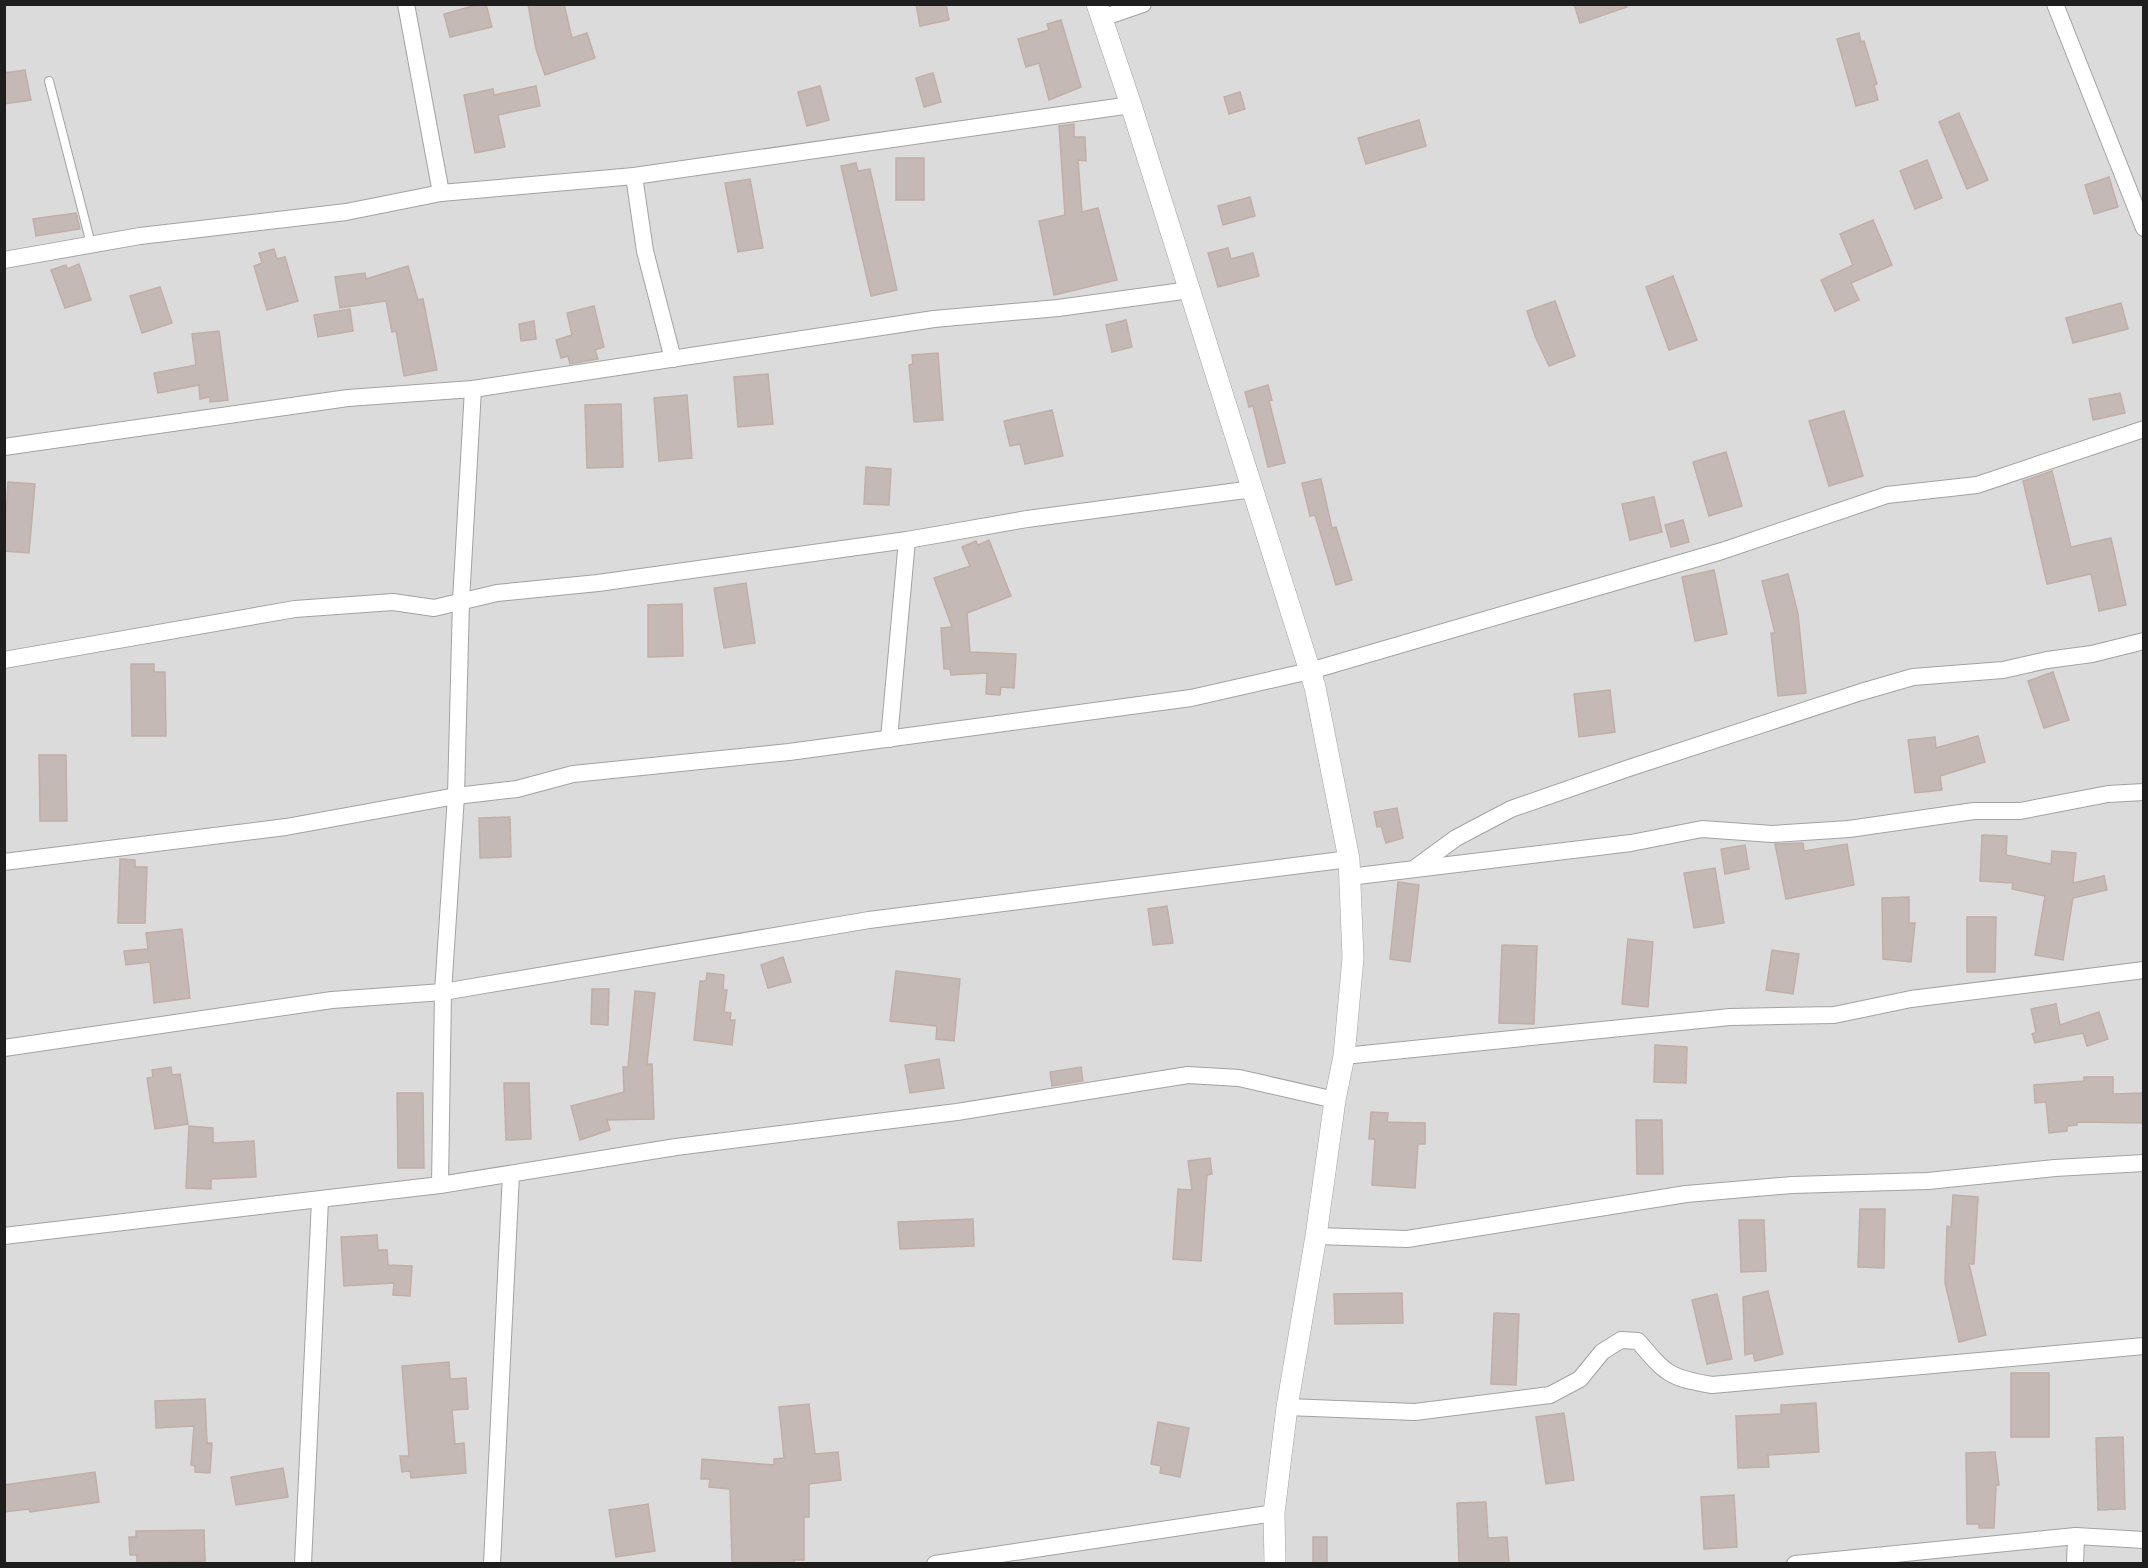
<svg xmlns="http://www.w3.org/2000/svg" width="2148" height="1568" viewBox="0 0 2148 1568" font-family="'Exo 2',sans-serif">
<rect width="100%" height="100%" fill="#efeae5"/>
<rect fill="#dcdbdc" x="5" y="5" width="2138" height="1558"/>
<g fill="#c4b9b4" stroke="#c1afa7" stroke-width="1.5">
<path d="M480 4H486L492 27 450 37 444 14Z"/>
<path d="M528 4H564L572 38 587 33 595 58 545 75 536 49Z"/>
<path d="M916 4H946L949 20 920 26Z"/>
<path d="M1574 4H1626L1627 7 1580 23Z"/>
<path d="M1061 20 1081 87 1049 100 1039 63 1026 67 1018 39 1049 30 1047 24Z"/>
<path d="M1859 33 1861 42 1864 41 1877 84 1874 85 1878 100 1856 106 1837 39Z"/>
<path d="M25 70 31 100 4 104V73Z"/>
<path d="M933 73 941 102 924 107 916 78Z"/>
<path d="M536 86 540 106 498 115 505 147 475 153 464 95 493 89 494 95Z"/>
<path d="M820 86 829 120 807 126 798 92Z"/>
<path d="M1240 92 1245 109 1229 114 1224 97Z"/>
<path d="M1959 113 1988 180 1967 189 1939 122Z"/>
<path d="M1419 120 1426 146 1366 164 1358 138Z"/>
<path d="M1074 124V137H1085L1086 161 1078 160 1082 212 1098 208 1117 280 1054 295 1039 221 1065 215 1059 126Z"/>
<rect x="896" y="158" width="28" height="42"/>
<path d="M1927 160 1942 198 1915 209 1900 171Z"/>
<path d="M856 163 858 171 870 169 897 290 871 296 841 166Z"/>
<path d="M2109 177 2118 207 2094 214 2085 185Z"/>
<path d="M750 179 763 248 738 252 725 183Z"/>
<path d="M1250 197 1255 216 1223 225 1218 206Z"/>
<path d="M76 213 80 229 36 236 33 219Z"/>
<path d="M1873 220 1892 265 1851 283 1859 300 1835 311 1821 280 1853 265 1840 234Z"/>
<path d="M1228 248 1231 259 1253 253 1259 276 1218 287 1208 253Z"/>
<path d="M274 249 277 259 285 257 298 301 267 310 254 266 262 263 259 253Z"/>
<path d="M79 264 91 300 65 308 51 270 66 265 67 269Z"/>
<path d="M408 266 418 300 423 299 437 370 404 376 396 331 392 332 386 301 340 308 335 277 365 273 366 279Z"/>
<path d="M1673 276 1697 340 1669 350 1646 287Z"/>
<path d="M160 287 172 323 142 333 130 296Z"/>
<path d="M1555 301 1575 356 1549 366 1535 336 1527 311Z"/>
<path d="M2121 303 2128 329 2073 343 2066 318Z"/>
<path d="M594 306 604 347 595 350 598 359 570 364 568 356 561 358 556 340 572 335 567 313Z"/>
<path d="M350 309 353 331 318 337 314 315Z"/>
<path d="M1126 320 1132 347 1112 352 1106 325Z"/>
<path d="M534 321 536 339 521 341 519 324Z"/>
<path d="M219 331 228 400 210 402V397L200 399 199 385 158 393 154 373 196 365 192 334Z"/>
<path d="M938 353 943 420 914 422 909 365 913 364 912 355Z"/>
<path d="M768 374 773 424 738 427 734 377Z"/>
<path d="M1268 385 1272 400 1269 401 1285 463 1268 467 1253 406 1249 407 1245 392Z"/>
<path d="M2120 393 2125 413 2093 420 2089 399Z"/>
<path d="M687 395 692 458 659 461 654 398Z"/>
<path d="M621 404 623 467 587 468 585 405Z"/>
<path d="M1052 410 1063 456 1025 464 1020 444 1010 446 1004 421Z"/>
<path d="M1844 411 1863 476 1829 486 1809 421Z"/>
<path d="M1726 452 1742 506 1709 516 1693 462Z"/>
<path d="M866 467 891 469 889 505 864 504Z"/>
<path d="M2052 471 2071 547 2111 538 2126 605 2099 611 2091 574 2047 584 2023 481Z"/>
<path d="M1321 479 1332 528 1336 527 1352 580 1336 585 1315 515 1310 516 1302 483Z"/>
<path d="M8 482 35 484 29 553 4 551Z"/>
<path d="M1654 497 1662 532 1630 540 1622 504Z"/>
<path d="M1683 520 1689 542 1671 547 1665 525Z"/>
<path d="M989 540 1011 596 967 613 970 652 1016 654 1014 688 1001 687 1000 695 986 694 987 673 951 675 950 669H944L941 628 952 627 934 578 970 566 962 547 976 541 978 545Z"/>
<path d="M1714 570 1727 634 1695 641 1682 577Z"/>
<path d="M1788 574 1798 614 1806 693 1778 696 1771 633H1775L1762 581Z"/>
<path d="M746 583 755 643 724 648 714 588Z"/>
<path d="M682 604 683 656 648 657V605Z"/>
<path d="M131 664H154V672H165L166 736H132Z"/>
<path d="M2053 672 2069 720 2044 728 2028 681Z"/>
<path d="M1610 690 1615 732 1579 737 1574 694Z"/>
<path d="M1978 736 1985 762 1940 776 1942 790 1915 793 1908 740 1935 737 1936 748Z"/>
<path d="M39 755H66L67 821H40Z"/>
<path d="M1397 808 1403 838 1386 843 1381 826 1377 827 1374 812Z"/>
<path d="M510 817 511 857 480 858 479 818Z"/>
<path d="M1982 835 2007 836 2006 855 2051 864 2052 851 2076 853 2073 883 2104 876 2107 890 2073 898 2063 960 2035 955 2045 896 2012 889 2013 883 1980 881Z"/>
<path d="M1803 843 1804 851 1847 844 1854 885 1786 899 1775 844Z"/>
<path d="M1745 845 1749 869 1725 874 1721 849Z"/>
<path d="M120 859 135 860V867H147L145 923H118Z"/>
<path d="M1715 868 1724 923 1694 928 1684 873Z"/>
<path d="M1398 882 1419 885 1410 962 1390 959Z"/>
<path d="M1909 897V923H1915L1911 962 1883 959 1882 898Z"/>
<path d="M1167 906 1173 943 1153 945 1148 909Z"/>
<path d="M1967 917H1996L1995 972H1967Z"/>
<path d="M182 929 190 998 154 1003 150 962 126 965 124 951 148 949 146 933Z"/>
<path d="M1628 939 1653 942 1648 1007 1622 1004Z"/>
<path d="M1502 945 1537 946 1534 1024 1499 1023Z"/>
<path d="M1772 950 1799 954 1793 994 1766 990Z"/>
<path d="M783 957 791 982 768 988 761 965Z"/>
<path d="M896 971 960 979 954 1041 936 1039 937 1026 890 1021Z"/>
<path d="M707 973 724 975 723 990H727L724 1012 731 1013 730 1020H735L732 1045 694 1040 700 981H706Z"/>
<path d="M592 989H609L608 1025 591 1024Z"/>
<path d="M635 991 655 993 647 1064H652L654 1119 607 1120 610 1130 580 1140 571 1106 624 1092 623 1067H628Z"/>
<path d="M2056 1004 2060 1025 2099 1012 2108 1039 2087 1046 2083 1033 2035 1043 2032 1034 2036 1032 2031 1009Z"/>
<path d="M1655 1045 1687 1047 1686 1083 1654 1082Z"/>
<path d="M939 1059 944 1088 910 1093 905 1065Z"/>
<path d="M171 1067 172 1075 180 1074 188 1124 155 1129 147 1078 153 1077 152 1070Z"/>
<path d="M1081 1067 1083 1081 1052 1086 1050 1072Z"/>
<path d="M2084 1077H2113V1094L2144 1093V1123L2077 1122V1125L2067 1126V1131L2049 1133 2046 1102 2035 1103 2034 1085 2084 1081Z"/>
<path d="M504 1083H529L531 1139 506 1140Z"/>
<path d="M397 1093H423L424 1168H398Z"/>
<path d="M1371 1112 1388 1113 1387 1122 1425 1123V1144H1418L1415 1188 1372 1185 1375 1139H1369Z"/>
<path d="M1636 1120H1662L1663 1174H1637Z"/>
<path d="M189 1126 213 1128V1143L254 1141 256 1177 211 1179V1189L186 1188Z"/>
<path d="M1210 1158 1212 1174 1207 1175 1201 1261 1173 1259 1178 1189 1192 1190 1188 1161Z"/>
<path d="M1953 1195 1978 1197 1974 1264H1969L1986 1335 1959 1342 1945 1283 1947 1226 1951 1227Z"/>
<path d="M1860 1209H1885L1884 1268 1858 1267Z"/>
<path d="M973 1219 974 1246 900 1249 898 1222Z"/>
<path d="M1739 1220H1764L1766 1271 1741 1272Z"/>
<path d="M377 1235 378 1250H387L388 1265 412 1266 410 1296 393 1295 394 1283 344 1286 341 1237Z"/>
<path d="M1768 1291 1783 1354 1755 1361 1753 1353 1745 1355 1743 1297Z"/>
<path d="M1402 1293 1403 1323 1335 1324 1334 1294Z"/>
<path d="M1717 1294 1732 1359 1707 1364 1692 1300Z"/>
<path d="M1494 1313 1519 1314 1516 1385 1491 1384Z"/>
<path d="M449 1362 450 1379 466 1378 468 1409 452 1410 455 1444 464 1443 466 1473 411 1478 410 1471 402 1472 400 1456H409L402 1366Z"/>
<rect x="2011" y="1373" width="38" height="64"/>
<path d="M205 1399 207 1443H212L210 1473 195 1472V1466L191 1465 194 1426 156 1428 155 1401Z"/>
<path d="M1816 1403 1819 1452 1768 1455 1769 1467 1738 1468 1736 1416 1781 1414V1405Z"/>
<path d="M809 1404 815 1454 838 1452 841 1480 809 1484V1517H804V1560H794L795 1563 732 1562 730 1489 709 1487 710 1479H701L702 1459 774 1465V1459L784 1458 779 1407Z"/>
<path d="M1564 1413 1574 1480 1546 1484 1536 1417Z"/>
<path d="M1158 1422 1189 1428 1180 1477 1160 1473 1161 1466 1151 1464Z"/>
<path d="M2123 1437 2125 1509 2098 1510 2096 1438Z"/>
<path d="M1995 1452 1999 1485H1996L1994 1528H1979V1524H1967L1966 1453Z"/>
<path d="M283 1468 288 1497 236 1505 231 1477Z"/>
<path d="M95 1472 99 1502 30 1512 29 1509 4 1512V1485Z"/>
<path d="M1734 1495 1737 1547 1704 1549 1701 1497Z"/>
<path d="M1486 1502 1488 1538 1507 1537 1509 1563H1459L1457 1503Z"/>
<path d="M648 1504 655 1551 616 1557 609 1510Z"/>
<path d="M204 1530 205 1561 137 1563V1555H130L129 1537H136V1531Z"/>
<rect x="1313" y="1537" width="14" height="26"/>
</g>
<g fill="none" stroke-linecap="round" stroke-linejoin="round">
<g stroke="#a2a2a2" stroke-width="10">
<path id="service" d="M49 81 91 244"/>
</g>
<g stroke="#a2a2a2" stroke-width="18">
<g id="minor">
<path d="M406 4 441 193"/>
<path d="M2055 4 2144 228"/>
<path d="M1102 18 1143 4"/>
<path d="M634 176 645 251 673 359"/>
<path d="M4 260 140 236 346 212 441 193 634 176 1131 105"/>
<path d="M4 447 348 398 473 389 934 319 1058 308 1190 290"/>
<path d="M4 660 295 609 393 602 434 608 497 593 598 583 907 540 1027 519 1253 489"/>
<path d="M889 739 907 540"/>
<path d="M4 862 286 827 456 796 517 789 573 774 789 752 1191 698 1310 671 1529 607 1722 551 1887 495 1977 485 2144 429"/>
<path d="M1415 868 1456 838 1511 809 1629 768 1861 692 1913 677 2003 670 2047 660 2092 654 2144 641"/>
<path d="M1349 877 1631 843 1702 829 1772 834 1849 829 1974 811H2020L2108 794 2144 792"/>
<path d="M4 1048 332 1000 443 992 869 920 1349 859"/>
<path d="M1344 1056 1730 1017 1834 1015 1911 999 2144 970"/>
<path d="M440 1185 443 992 456 796 461 601 473 389"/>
<path d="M4 1236 440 1185 676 1147 957 1112 1188 1075 1239 1078 1335 1100"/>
<path d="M1316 1236 1407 1239 1686 1194 1792 1185 1928 1181 2055 1168 2144 1163"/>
<path d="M1287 1407 1415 1412 1550 1395 1580 1379 1602 1352 1621 1340 1638 1341C1666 1374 1669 1378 1712 1385L2144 1346"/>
<path d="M303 1564 320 1200"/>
<path d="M492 1564 511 1174"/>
<path d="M935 1564 1274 1513"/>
<path d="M1795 1564 2076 1536 2144 1540"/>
<path d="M2075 1564 2076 1536"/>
</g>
</g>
<g stroke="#a2a2a2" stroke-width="22">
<path id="tertiary" d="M1097 4 1131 105 1315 687 1349 859 1353 958 1344 1056 1335 1100 1316 1236 1287 1407 1274 1513 1275 1564"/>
</g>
<use href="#service" stroke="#fff" stroke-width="8"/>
<use href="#minor" stroke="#fff" stroke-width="16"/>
<use href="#tertiary" stroke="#fff" stroke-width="21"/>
</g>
<rect width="2148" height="1568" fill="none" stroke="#1e1e1e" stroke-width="12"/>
</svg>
